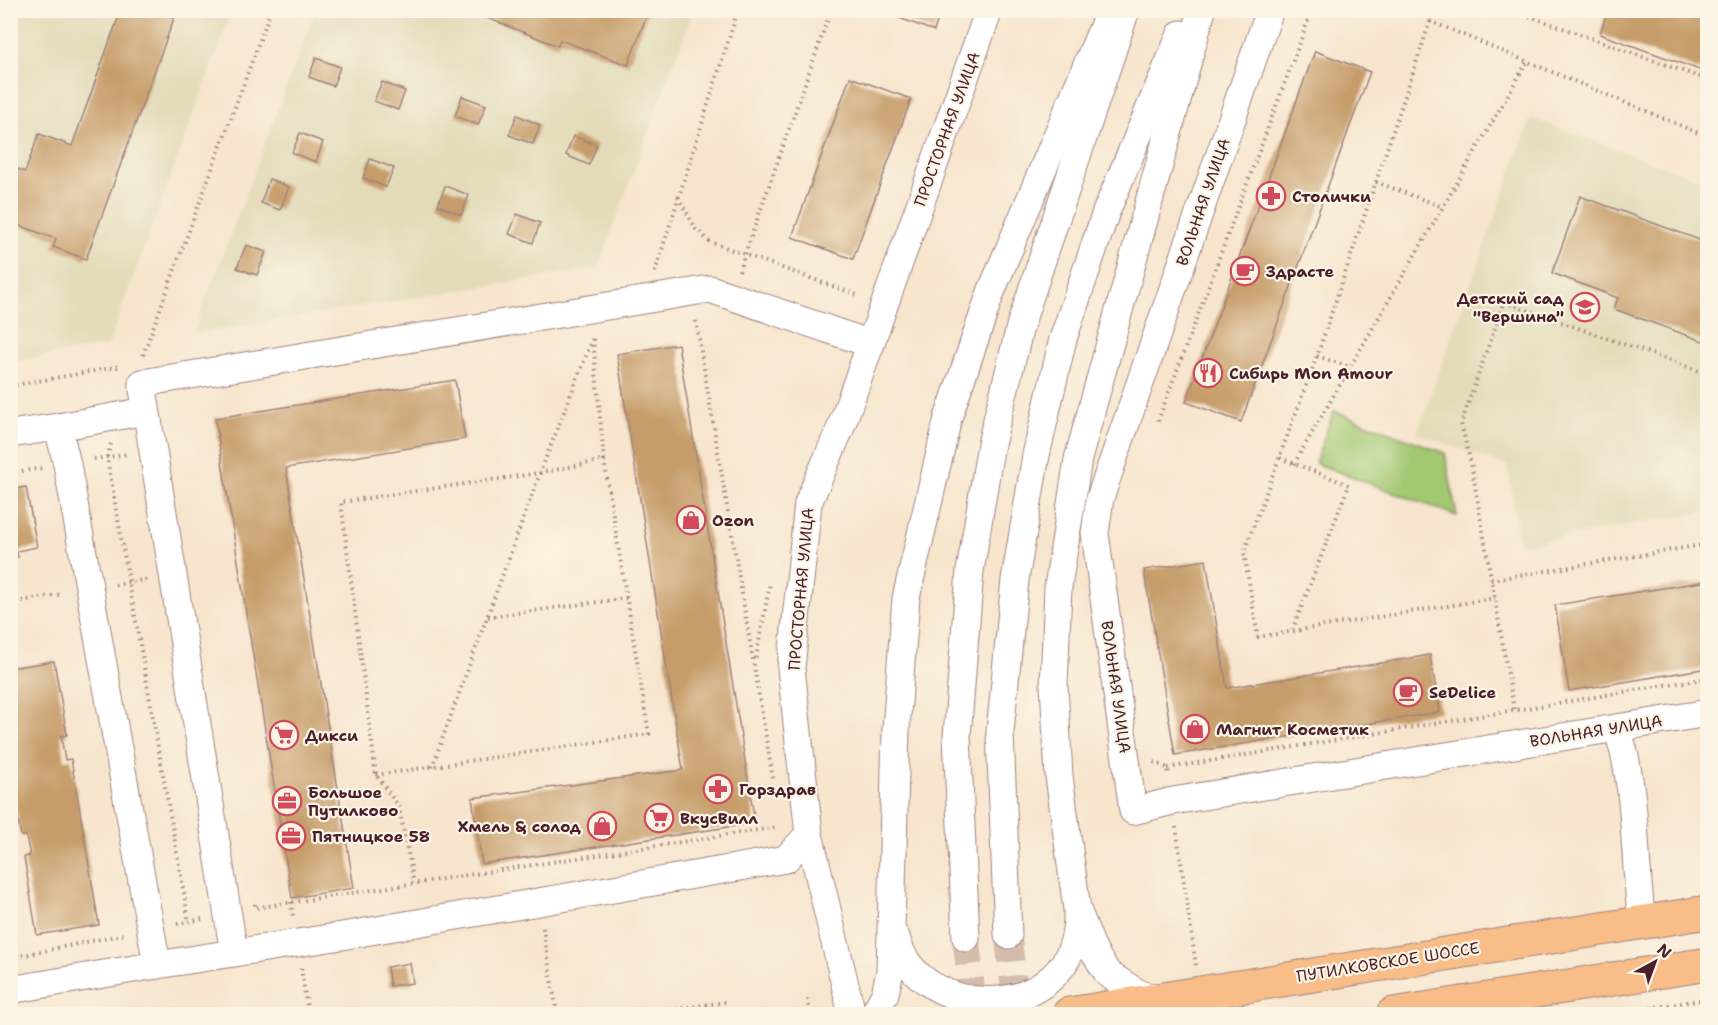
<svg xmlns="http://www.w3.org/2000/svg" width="1718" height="1025" viewBox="0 0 1718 1025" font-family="'Shantell Sans',sans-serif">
<rect width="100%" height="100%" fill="#fcf5e5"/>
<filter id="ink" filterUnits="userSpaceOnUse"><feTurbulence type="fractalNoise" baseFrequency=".0167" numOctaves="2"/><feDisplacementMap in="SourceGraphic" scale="12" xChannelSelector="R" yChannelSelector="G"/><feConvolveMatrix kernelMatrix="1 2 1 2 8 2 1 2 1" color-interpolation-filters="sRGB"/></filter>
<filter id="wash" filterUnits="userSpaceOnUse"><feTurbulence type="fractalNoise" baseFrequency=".008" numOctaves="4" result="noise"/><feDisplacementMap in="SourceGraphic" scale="24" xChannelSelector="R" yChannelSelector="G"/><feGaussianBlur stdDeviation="1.35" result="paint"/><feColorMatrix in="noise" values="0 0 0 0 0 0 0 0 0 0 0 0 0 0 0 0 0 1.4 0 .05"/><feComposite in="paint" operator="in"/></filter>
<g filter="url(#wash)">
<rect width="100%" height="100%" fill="#f7e5cd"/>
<g fill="#e3dbba">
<path d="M11 11H232L108 345 11 362Z"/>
<path d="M315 11H693L598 268 193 334Z"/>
<path d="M1531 118 1707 182V511L1519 545 1508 466 1417 433Z"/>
</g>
<path fill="#a3c872" stroke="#76744e" stroke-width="1.5" d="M1334 411 1445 453 1457 516 1315 463Z"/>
<g id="blocks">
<g fill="#c69d6b">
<path d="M121 10H177L86 259 53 247 56 239 10 222V166L25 172 39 134 72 146Z"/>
<path d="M467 10H649L628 65 560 40 558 46Z"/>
<path d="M878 10H941L934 31Z"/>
<path d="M1596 10H1708V73L1600 34 1606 15Z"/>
<path d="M1315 51 1370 72 1241 422 1186 402Z"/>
<path d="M316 58 340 67 333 86 309 77Z"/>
<path d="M850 77 911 99 853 259 792 237Z"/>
<path d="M382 82 405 91 398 110 374 101Z"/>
<path d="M462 96 486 105 478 125 455 116Z"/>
<path d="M517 115 540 125 533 144 509 135Z"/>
<path d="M300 133 323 142 316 162 292 153Z"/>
<path d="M573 136 597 145 589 165 566 155Z"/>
<path d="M370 159 394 168 386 187 363 178Z"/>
<path d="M269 179 289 187 280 210 261 203Z"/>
<path d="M445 186 469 195 461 215 438 205Z"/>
<path d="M1580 196 1708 243V343L1614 309 1618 298 1552 273Z"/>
<path d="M517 214 540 223 533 243 509 234Z"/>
<path d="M246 245 266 252 257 275 237 268Z"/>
<path d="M678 344 755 823 482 864 472 798 683 770 617 354Z"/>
<path d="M455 380 465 439 286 468 354 888 292 898 215 418Z"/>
<path d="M26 487 37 547 17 551 18 557 10 558V490Z"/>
<path d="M1206 560 1227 688 1430 655 1440 712 1175 755 1144 570Z"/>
<path d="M1708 581V668L1569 691 1555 605Z"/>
<path d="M54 661 67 735 61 736 65 760 71 759 99 925 37 935 24 857 30 856 26 836H21L10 777V769L14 768 10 748V668Z"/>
<path d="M410 963 413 983 390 986 387 967Z"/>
</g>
</g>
</g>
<g filter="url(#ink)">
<use href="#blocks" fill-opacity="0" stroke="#a0827c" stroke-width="1.5"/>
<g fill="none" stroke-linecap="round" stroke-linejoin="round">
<g stroke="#d4bdad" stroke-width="27" stroke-dasharray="27 14" stroke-linecap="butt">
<path d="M1008 935 1017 1014"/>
<path d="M966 938 974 1014"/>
</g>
<g stroke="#a0827c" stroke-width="29">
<g id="minor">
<path d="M1270 10 1100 498 1095 533 1133 811 1173 801 1708 713"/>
<path d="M58 427 146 411"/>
<path d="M10 434 58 427 67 464 157 965 10 990"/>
<path d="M1617 728C1638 790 1633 857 1642 921"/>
<path d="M1008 935 1000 732 1015 580 1036 455 1063 339 1106 212 1181 34"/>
<path d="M896 937C918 1025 1078 1025 1077 915"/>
<path d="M966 938 957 736 970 571 991 444 1021 323 1126 10"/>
<path d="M234 953 142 383 710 289 871 344"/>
<path d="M157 965 342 936 786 859 809 834"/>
<path d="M1163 998 1141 995 1108 974 1094 952 1077 909 1059 776 1054 685 1058 587 1078 459 1202 10"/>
<path d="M852 1014 809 834 791 668 808 503 841 427 989 10"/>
<path d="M874 1014 885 994 890 971 896 729 906 598 948 418 991 292 1110 10"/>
</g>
</g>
<g stroke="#a0827c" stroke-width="35">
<g id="major">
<path d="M1069 1014 1708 912"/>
<path d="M1393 1014 1708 964"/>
</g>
</g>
<g stroke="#a0827c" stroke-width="4" stroke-dasharray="1.5 4.5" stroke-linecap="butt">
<path d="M1434 10 1317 356 1244 552 1258 637 1495 598"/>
<path d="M1512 10 1708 80"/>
<path d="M1430 21 1708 137"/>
<path d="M1376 182 1443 207"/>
<path d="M678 197 696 229 710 242 860 296"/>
<path d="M739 271 831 10"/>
<path d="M655 272 738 10"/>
<path d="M696 321 773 779"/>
<path d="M593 339 604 460"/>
<path d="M143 355 271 10"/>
<path d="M1317 356 1350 367"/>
<path d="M10 386 122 366"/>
<path d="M1158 421 1312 10"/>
<path d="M111 444 107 457 189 922"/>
<path d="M1280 458 1349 485 1292 631"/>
<path d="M94 459 128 454"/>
<path d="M1294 464 1527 62"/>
<path d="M10 473 42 468"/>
<path d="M1491 580 1708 544"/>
<path d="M115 585 149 579"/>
<path d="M10 603 63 594"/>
<path d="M488 617 627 598"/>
<path d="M756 658 770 583"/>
<path d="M1514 709 1471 463 1461 424 1504 302 1708 374"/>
<path d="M1154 762 1168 768 1169 775"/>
<path d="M432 767 540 473 593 338"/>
<path d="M1168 768 1708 678"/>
<path d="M376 775 649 734 604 460 540 473 341 502 376 775 399 807 414 883"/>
<path d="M1176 827 1196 965"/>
<path d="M291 902 293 916"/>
<path d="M255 904V908L778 827"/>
<path d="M10 919 17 957"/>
<path d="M177 924 202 919"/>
<path d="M543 928 557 1014"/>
<path d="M10 958 125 934"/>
<path d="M301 968 308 1014"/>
<path d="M808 999 810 1014"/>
<path d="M676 1014 675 1009 726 1002"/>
<path d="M1609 1014 1708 999"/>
</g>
<use href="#minor" stroke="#fff" stroke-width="27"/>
<use href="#major" stroke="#f8bd89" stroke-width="33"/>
</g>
</g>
<defs>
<g id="pharmacy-ring" transform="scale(1.5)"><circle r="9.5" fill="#fcf5e5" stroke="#d1495b" stroke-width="1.5"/><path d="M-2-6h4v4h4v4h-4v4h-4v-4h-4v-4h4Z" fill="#d1495b"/></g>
<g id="cafe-ring" transform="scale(1.5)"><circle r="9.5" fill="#fcf5e5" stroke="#d1495b" stroke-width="1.5"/><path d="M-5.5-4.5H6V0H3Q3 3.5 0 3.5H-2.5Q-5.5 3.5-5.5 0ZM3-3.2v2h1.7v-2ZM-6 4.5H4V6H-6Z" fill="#d1495b"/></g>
<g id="school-ring" transform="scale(1.5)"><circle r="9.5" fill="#fcf5e5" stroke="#d1495b" stroke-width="1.5"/><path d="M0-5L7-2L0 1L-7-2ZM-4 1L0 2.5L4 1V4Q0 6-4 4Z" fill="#d1495b"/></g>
<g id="restaurant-ring" transform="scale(1.5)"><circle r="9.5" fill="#fcf5e5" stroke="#d1495b" stroke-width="1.5"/><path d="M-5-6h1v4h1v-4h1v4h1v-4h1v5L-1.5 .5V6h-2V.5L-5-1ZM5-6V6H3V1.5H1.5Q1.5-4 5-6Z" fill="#d1495b"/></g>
<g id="shop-ring" transform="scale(1.5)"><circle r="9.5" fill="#fcf5e5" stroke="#d1495b" stroke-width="1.5"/><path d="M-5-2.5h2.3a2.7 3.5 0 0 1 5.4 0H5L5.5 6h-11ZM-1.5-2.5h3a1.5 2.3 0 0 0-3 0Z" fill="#d1495b"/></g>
<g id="supermarket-ring" transform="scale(1.5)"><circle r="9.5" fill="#fcf5e5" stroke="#d1495b" stroke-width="1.5"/><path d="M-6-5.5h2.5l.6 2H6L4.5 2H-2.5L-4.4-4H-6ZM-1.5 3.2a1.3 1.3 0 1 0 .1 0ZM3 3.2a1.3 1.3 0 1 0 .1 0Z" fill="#d1495b"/></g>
<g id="office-ring" transform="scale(1.5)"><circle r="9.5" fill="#fcf5e5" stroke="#d1495b" stroke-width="1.5"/><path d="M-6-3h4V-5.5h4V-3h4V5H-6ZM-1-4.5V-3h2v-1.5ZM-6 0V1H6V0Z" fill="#d1495b"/></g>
</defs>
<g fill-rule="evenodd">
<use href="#pharmacy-ring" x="1271" y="196"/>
<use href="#cafe-ring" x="1245" y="271"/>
<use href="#school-ring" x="1585" y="307"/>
<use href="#restaurant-ring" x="1208" y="373"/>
<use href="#shop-ring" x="691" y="520"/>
<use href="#cafe-ring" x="1408" y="692"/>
<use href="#shop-ring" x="1195" y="729"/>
<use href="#supermarket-ring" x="284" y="735"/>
<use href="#pharmacy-ring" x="718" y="789"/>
<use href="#office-ring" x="287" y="801"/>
<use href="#supermarket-ring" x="659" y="818"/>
<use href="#shop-ring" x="602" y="826"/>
<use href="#office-ring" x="291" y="836"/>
</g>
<g text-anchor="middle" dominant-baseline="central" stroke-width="4.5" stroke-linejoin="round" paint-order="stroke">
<g font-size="16" fill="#4a1f2b" stroke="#fcf5e5">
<text transform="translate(947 129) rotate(-70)">ПРОСТОРНАЯ УЛИЦА</text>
<text transform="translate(1203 202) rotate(-71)">ВОЛЬНАЯ УЛИЦА</text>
<text transform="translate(801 589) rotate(-85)">ПРОСТОРНАЯ УЛИЦА</text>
<text transform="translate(1116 687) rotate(82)">ВОЛЬНАЯ УЛИЦА</text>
<text transform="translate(1596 731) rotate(-9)">ВОЛЬНАЯ УЛИЦА</text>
<text transform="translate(1388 962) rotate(-9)">ПУТИЛКОВСКОЕ ШОССЕ</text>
</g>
<g font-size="16" font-weight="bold" fill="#4a1f2b" stroke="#fcf5e5" text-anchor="start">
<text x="1292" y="196">Столички</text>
<text x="1266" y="271">Здрасте</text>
<text x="1564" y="298" text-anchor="end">Детский сад<tspan x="1564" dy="18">"Вершина"</tspan></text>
<text x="1229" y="373">Сибирь Mon Amour</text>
<text x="712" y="520">Ozon</text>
<text x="1429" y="692">SeDelice</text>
<text x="1216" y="729">Магнит Косметик</text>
<text x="305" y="735">Дикси</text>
<text x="739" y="789">Горздрав</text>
<text x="308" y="792">Большое<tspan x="308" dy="18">Путилково</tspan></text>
<text x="680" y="818">ВкусВилл</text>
<text x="581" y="826" text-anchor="end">Хмель &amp; солод</text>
<text x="312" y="836">Пятницкое 58</text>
</g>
</g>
<rect width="1718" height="1025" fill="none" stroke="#fcf5e5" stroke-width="36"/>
<g transform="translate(1655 962) rotate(41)" stroke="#fcf5e5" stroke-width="4.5" paint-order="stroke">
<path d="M0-4.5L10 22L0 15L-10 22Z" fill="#4a1f2b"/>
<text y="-9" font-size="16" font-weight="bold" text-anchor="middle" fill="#4a1f2b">N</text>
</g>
</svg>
